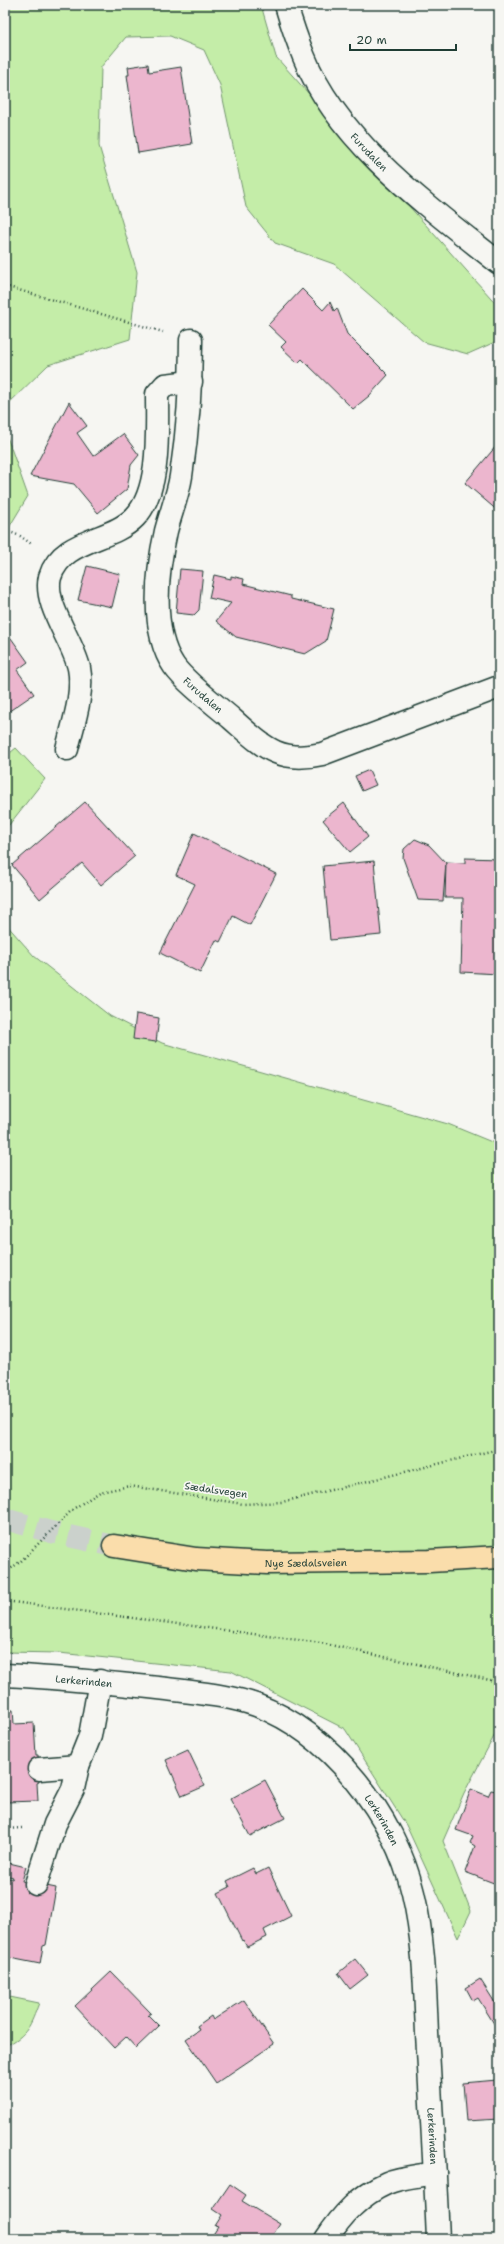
<svg xmlns="http://www.w3.org/2000/svg" width="504" height="2244" viewBox="0 0 504 2244" font-family="'Shantell Sans',sans-serif">
<rect width="100%" height="100%" fill="#f6f6f2"/>
<filter id="ink" filterUnits="userSpaceOnUse"><feTurbulence type="fractalNoise" baseFrequency=".025" numOctaves="2"/><feDisplacementMap in="SourceGraphic" scale="8" xChannelSelector="R" yChannelSelector="G"/><feConvolveMatrix kernelMatrix="1 2 1 2 8 2 1 2 1" color-interpolation-filters="sRGB"/></filter>
<g filter="url(#ink)">
<g fill="#c4eda8" stroke="#72956e">
<path d="M5 5H261L276 57 499 307V328L495 342 468 354 424 342 334 264 275 243 246 207 220 85 204 50 170 36 126 37 101 67 99 146 137 272 130 339 48 365 5 407Z"/>
<path d="M5 431 28 496 5 534Z"/>
<path d="M16 748 45 779 5 830V757Z"/>
<path d="M5 923 34 956 110 1016 162 1043 448 1124 499 1145V1727L464 1793 443 1841 471 1911 458 1938 406 1825 345 1729 231 1671 59 1653 5 1652Z"/>
<path d="M5 1996 39 2003C30 2026 28 2035 5 2046Z"/>
</g>
<g fill="#ecb6ce" stroke="#1f3d34">
<path d="M148 64 149 72 181 67 192 144 138 153 127 75H129L128 67Z"/>
<path d="M302 289 323 310 330 302 334 311 337 308 347 334 388 375 369 396 353 409 302 359 298 363 281 347 286 342 268 325Z"/>
<path d="M69 402 87 426 77 433 93 456 123 434 139 455 131 465 127 489 98 513 74 484 30 476Z"/>
<path d="M497 445 499 446V512L465 483Z"/>
<path d="M87 566 120 574 112 607 78 600Z"/>
<path d="M180 569 203 571 199 610 194 615 176 613Z"/>
<path d="M214 575 231 579V576L244 579 243 584 291 596V599L334 609 326 641 305 654 236 637 216 621 231 603 209 598Z"/>
<path d="M11 638 28 662 17 670 34 694 5 714V641Z"/>
<path d="M369 770 376 785 362 791 355 776Z"/>
<path d="M85 802 135 856 101 885 82 863 40 899 12 865Z"/>
<path d="M344 803 368 837 350 852 323 820Z"/>
<path d="M194 833 276 874 250 925 233 916 220 942 216 940 200 973 160 953 195 884 176 875Z"/>
<path d="M415 839 429 845 446 863 443 901 418 900 403 858 404 849Z"/>
<path d="M465 858 499 859V974L461 972 463 898H445L446 862 465 863Z"/>
<path d="M374 861 381 935 330 940 323 866Z"/>
<path d="M136 1014 159 1018 156 1042 133 1039Z"/>
<path d="M5 1710H13L14 1724 34 1723 36 1755H38L39 1769V1782L37 1783 38 1801 5 1802Z"/>
<path d="M188 1750 205 1786 182 1796 166 1760Z"/>
<path d="M265 1780 285 1818 250 1836 230 1799Z"/>
<path d="M499 1784V1885L465 1872 475 1846 470 1843 473 1836 456 1830 471 1789 488 1796 491 1790 496 1791Z"/>
<path d="M5 1862 26 1867 22 1881 56 1888 46 1945 43 1946 40 1964 5 1957V1877L12 1879 13 1877 5 1875Z"/>
<path d="M253 1868 256 1874 268 1868 291 1916 264 1930 267 1937 247 1947 243 1940 242 1941 218 1893 230 1887 227 1881Z"/>
<path d="M355 1959 368 1975 350 1989 338 1973Z"/>
<path d="M111 1972 151 2013 148 2015 159 2026 136 2048 126 2037 114 2048 75 2006Z"/>
<path d="M480 1979 499 2009 498 2030 478 1998 473 2001 466 1988Z"/>
<path d="M244 2000 274 2044 216 2083 186 2039 199 2030 197 2026 211 2016 213 2020Z"/>
<path d="M497 2080 499 2082V2119L466 2121 463 2083Z"/>
<path d="M230 2184 246 2195 242 2201 280 2224 270 2239H210L218 2227 215 2226 222 2215 213 2209Z"/>
</g>
<g fill="none" stroke-linecap="round" stroke-linejoin="round">
<path stroke="#cbd1cc" stroke-width="22" stroke-dasharray="22 11" stroke-linecap="butt" d="M5 1519 51 1532 114 1546"/>
<g stroke="#1f3d34" stroke-width="25">
<g id="minor">
<path id="s1" d="M286 5C291 22 297 40 304 57 338 142 430 208 499 263"/>
<path id="s2" d="M191 340C191 386 188 430 181 476 178 495 171 512 166 531 157 571 150 631 174 666 187 684 216 705 232 719 263 746 278 764 322 754L499 687"/>
<path d="M67 749C73 724 84 694 79 668 73 641 43 604 50 577 62 538 111 542 135 517 161 490 157 429 157 394L165 385 191 382"/>
<path id="s3" d="M5 1675C59 1678 113 1683 167 1689 197 1693 228 1695 256 1705 331 1733 395 1816 413 1893 424 1939 425 1986 427 2033 431 2102 435 2170 438 2239"/>
<path d="M39 1769 78 1766"/>
<path d="M36 1884 55 1824 73 1789 78 1766 90 1736 100 1681"/>
<path d="M326 2239C342 2215 360 2195 387 2183 401 2177 420 2176 435 2173"/>
</g>
</g>
<g stroke="#1f3d34" stroke-width="25">
<g id="major">
<path id="s4" d="M114 1546 196 1559 267 1563 429 1561 499 1557"/>
</g>
</g>
<g stroke="#1f3d34" stroke-width="2.5" stroke-dasharray="1 3" stroke-linecap="butt">
<path d="M5 286 163 332"/>
<path d="M5 530 20 536 33 545"/>
<path d="M5 1573 21 1561 73 1509 100 1492 130 1486 243 1504 282 1502 499 1449"/>
<path d="M5 1601 321 1643 499 1682"/>
<path d="M5 1829 23 1828"/>
</g>
<use href="#minor" stroke="#f6f6f2" stroke-width="22"/>
<use href="#major" stroke="#faddab" stroke-width="22"/>
</g>
</g>
<g text-anchor="middle" dominant-baseline="central" stroke-width="3.5" stroke-linejoin="round" paint-order="stroke">
<g font-size="10" fill="#1f3d34" stroke="#f6f6f2">
<text stroke="none"><textPath href="#s1" startOffset="171">Furudalen</textPath></text>
<text stroke="none"><textPath href="#s2" startOffset="373">Furudalen</textPath></text>
<text transform="translate(216 1490) rotate(8)">Sædalsvegen</text>
<text stroke="none"><textPath href="#s4" startOffset="193">Nye Sædalsveien</textPath></text>
<text stroke="none"><textPath href="#s3" startOffset="79">Lerkerinden</textPath></text>
<text stroke="none"><textPath href="#s3" startOffset="427">Lerkerinden</textPath></text>
<text stroke="none"><textPath href="#s3" startOffset="751">Lerkerinden</textPath></text>
</g>
</g>
<rect width="504" height="2244" fill="none" stroke="#f6f6f2" stroke-width="20"/>
<rect x="10" y="10" width="484" height="2224" fill="none" stroke="#1f3d34" stroke-width="1.5" filter="url(#ink)"/>
<path d="M350 44v6h106v-6" fill="none" stroke="#1f3d34" stroke-width="2"/>
<text x="356" y="44" font-size="12" fill="#1f3d34" stroke="#f6f6f2" stroke-width="3" paint-order="stroke">20 m</text>
</svg>
